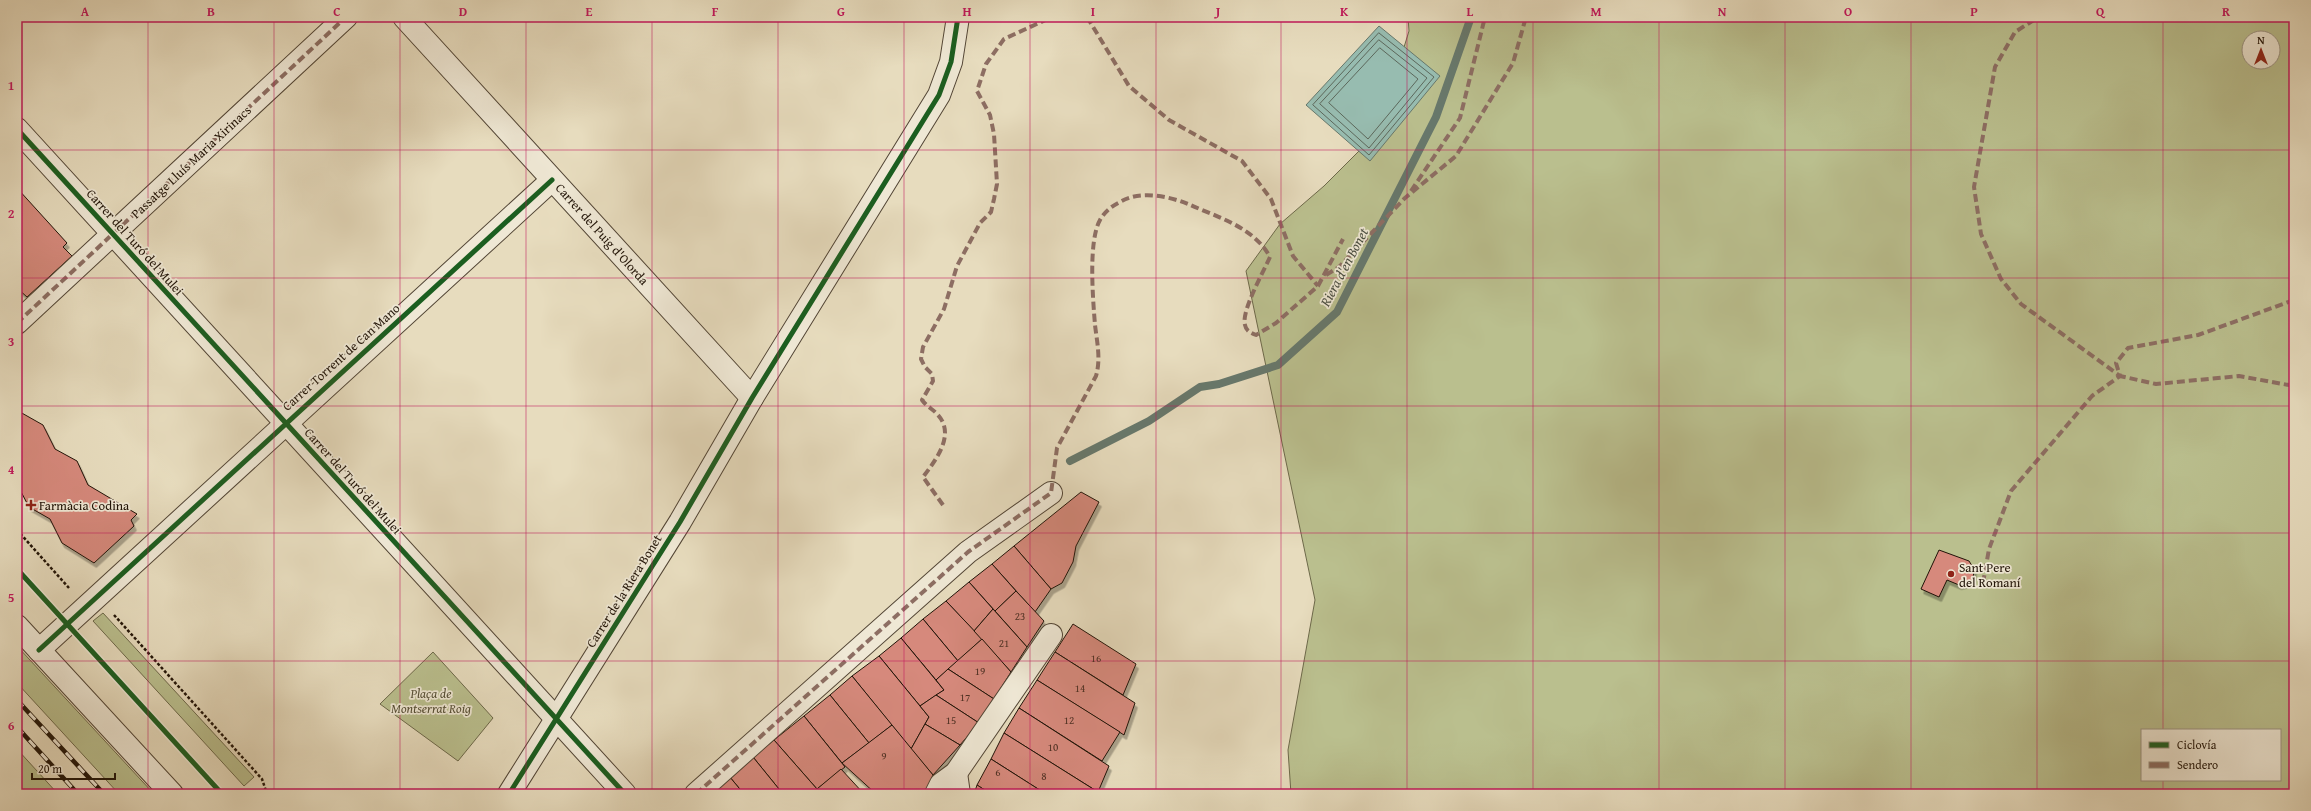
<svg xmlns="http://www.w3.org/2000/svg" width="2311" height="811" viewBox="0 0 2311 811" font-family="'Gentium Book Plus',serif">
<defs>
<filter id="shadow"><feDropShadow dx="2.5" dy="4.5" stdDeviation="0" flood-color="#0004"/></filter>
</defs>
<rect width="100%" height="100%" fill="#e7dcbe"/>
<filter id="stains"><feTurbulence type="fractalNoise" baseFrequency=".005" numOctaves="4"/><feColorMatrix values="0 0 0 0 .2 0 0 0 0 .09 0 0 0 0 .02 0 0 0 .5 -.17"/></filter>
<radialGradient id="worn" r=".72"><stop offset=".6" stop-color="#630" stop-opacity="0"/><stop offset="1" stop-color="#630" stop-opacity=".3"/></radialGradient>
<g fill="#babf8e" stroke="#6d694a" fill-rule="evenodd">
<path d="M1408 17H2294V794H1291L1288 750 1315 600 1246 271 1280 224 1324 186 1367 143 1392 86 1409 31ZM2249 38H2273V62H2249ZM2142 730H2280V780H2142Z"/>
<path d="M103 613 254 777 244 786 93 621Z"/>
<path d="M17 646 154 794H119L17 683Z"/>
<path d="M433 652 493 718 458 761 380 704Z"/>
<path d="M17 749 58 794H23L17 787Z"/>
</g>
<path fill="#97bcb0" stroke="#67786c" d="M1379 26 1440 76 1370 161 1306 105Z"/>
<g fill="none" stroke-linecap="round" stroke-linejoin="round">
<g stroke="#5c685c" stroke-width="1">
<path d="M1379 33 1434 77 1369 155 1313 105Z"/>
<path d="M1379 40 1427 78 1369 148 1320 104Z"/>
<path d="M1380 48 1418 79 1368 139 1329 103Z"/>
</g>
<path stroke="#67786c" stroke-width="8" d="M1070 461 1149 421 1200 387 1219 384 1278 365 1337 312 1436 117 1471 17"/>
</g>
<g fill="#d6897c" stroke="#201307" filter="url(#shadow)">
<path d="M17 188 67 243 63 247 72 256 27 297 17 288Z"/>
<path d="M17 406 20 412 43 425 55 449 77 461 88 485 137 514 131 520 134 526 94 563 62 543 50 519 29 507 17 484Z"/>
<path d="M1081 492 1099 502 1076 546 1073 562 1062 583 1051 589 1014 546Z"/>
<path d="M1014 546 1051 589 1035 612 992 564Z"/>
<path d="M1939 550 1969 561 1974 569 1973 580 1967 583 1959 585 1947 580 1939 597 1921 589Z"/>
<path d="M992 564 1016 591 995 611 969 582Z"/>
<path d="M969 582 993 609 974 631 946 601Z"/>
<path d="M1016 591 1044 621 1027 647 995 611Z"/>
<path d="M946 601 982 639 958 661 923 619Z"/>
<path d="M993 609 1027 647 1011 672 974 631Z"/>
<path d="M923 619 958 661 936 680 901 638Z"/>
<path d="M1073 624 1136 664 1123 695 1055 652Z"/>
<path d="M901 638 944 690 920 706 879 656Z"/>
<path d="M982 639 1011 672 994 699 948 669Z"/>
<path d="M1055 652 1135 703 1124 735 1037 680Z"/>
<path d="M879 656 929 717 911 749 852 676Z"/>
<path d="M948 669 994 699 979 723 936 695 944 690 936 680Z"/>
<path d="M852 676 892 725 869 743 830 695Z"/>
<path d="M1037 680 1120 732 1102 761 1019 708Z"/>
<path d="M830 695 869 743 842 763 804 716Z"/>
<path d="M936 695 979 723 960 745 925 724 929 717 920 706Z"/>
<path d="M1019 708 1109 766 1098 792 1004 733Z"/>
<path d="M804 716 845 767 817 789 774 740Z"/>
<path d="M925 724 960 745 933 775 911 749Z"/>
<path d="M892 725 933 775 925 794H876L842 763Z"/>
<path d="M1004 733 1098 792 1097 794H1046L991 759Z"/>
<path d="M774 740 817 789 822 794H783L753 757Z"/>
<path d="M753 757 783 794H744L729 776Z"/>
<path d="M991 759 1046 794H991L977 785Z"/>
<path d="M841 769 864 794H822L817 789Z"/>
<path d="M729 776 744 794H707Z"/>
<path d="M977 785 991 794H974Z"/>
</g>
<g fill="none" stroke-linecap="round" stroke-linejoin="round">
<g stroke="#524535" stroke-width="24">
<g id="pedestrian">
<path d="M17 323 346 17"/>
<path d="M696 794 968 552 1051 493"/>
</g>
</g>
<g stroke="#524535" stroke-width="24">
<g id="minor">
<path d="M404 17 752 398"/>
<path d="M17 129 625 794"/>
<path d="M17 626 172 794"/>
<path d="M39 650 552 180"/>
<path d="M956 773 959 794"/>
<path d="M509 794 680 522 752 398 939 95 951 62 958 17"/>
<path d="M936 794 941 784 956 773 1051 635"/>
</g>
</g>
<g stroke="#201307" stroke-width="2.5" stroke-dasharray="3 2" stroke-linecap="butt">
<path d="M17 530 69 588"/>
<path d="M114 615 262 779 267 794"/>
</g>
<use href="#pedestrian" stroke="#efe8d5" stroke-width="22"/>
<use href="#minor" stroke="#efe8d5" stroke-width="22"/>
<g stroke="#201307" stroke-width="4.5">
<g id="rail">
<path d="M17 700 104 794"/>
<path d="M17 727 78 794"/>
</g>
</g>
<use href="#rail" stroke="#efe8d5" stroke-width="3" stroke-dasharray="9" stroke-linecap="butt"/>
<g stroke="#8d6e63" stroke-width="4" stroke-dasharray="8 4" stroke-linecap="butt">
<path d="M1087 17 1129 86 1169 120 1242 161 1271 199 1293 256 1318 286"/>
<path d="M1411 191 1460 118 1485 17"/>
<path d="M1326 275 1339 267 1405 198 1456 156 1513 63 1526 17"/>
<path d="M2294 300 2198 335 2128 348 2116 363 2120 376 2156 384 2239 376 2294 386"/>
<path d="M17 323 346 17"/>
<path d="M943 505 923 477C935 461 956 435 938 415 933 409 927 407 922 400L933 381 932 374 925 367 921 359 923 347 944 309 957 266 980 223 991 212 994 199 997 184 994 134 990 115 977 91 986 64 1004 39 1052 17"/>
<path d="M1983 583 1989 549 2011 491 2092 396 2120 376 2021 304 2001 279 1981 234 1974 187 1995 67 2015 32 2037 18 2042 17"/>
<path d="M696 794 968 552 1051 493 1057 448 1096 376C1101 359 1097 342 1095 325 1093 300 1088 241 1100 220 1105 211 1112 206 1120 202 1140 190 1168 196 1188 204 1217 217 1254 227 1270 257 1264 271 1241 311 1245 325 1246 331 1251 333 1256 335L1276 323 1318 286 1343 239"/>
</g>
<g stroke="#efe8d5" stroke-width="8">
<g id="cycleway">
<path d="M17 129 625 794"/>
<path d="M17 569 222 794"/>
<path d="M39 650 552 180"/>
<path d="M509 794 680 522 752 398 939 95 951 62 958 17"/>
</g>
</g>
<use href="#cycleway" stroke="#1b5e20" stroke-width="5"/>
</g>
<path fill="none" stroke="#c2185b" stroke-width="1" stroke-opacity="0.55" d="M148 17V794M274 17V794M400 17V794M526 17V794M652 17V794M778 17V794M904 17V794M1030 17V794M1156 17V794M1281 17V794M1407 17V794M1533 17V794M1659 17V794M1785 17V794M1911 17V794M2037 17V794M2163 17V730M17 150H2294M17 278H2294M17 406H2294M17 533H2294M17 661H2294M2163 780V794"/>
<g fill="#8f2418" stroke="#efe8d5" stroke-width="1.5">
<path d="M29 499h4v4h4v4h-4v4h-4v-4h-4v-4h4z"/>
<circle cx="1951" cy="574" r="4"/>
</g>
<g text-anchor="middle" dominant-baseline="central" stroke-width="3.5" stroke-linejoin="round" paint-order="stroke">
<g font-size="11" fill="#4e3024">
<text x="1020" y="616">23</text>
<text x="1004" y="643">21</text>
<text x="1096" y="658">16</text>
<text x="980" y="671">19</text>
<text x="1080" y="688">14</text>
<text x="965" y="697">17</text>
<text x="951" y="720">15</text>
<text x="1069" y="720">12</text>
<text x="1053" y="747">10</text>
<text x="884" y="756">9</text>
<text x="998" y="772">6</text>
<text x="1044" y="776">8</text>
</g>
<g font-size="13" fill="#201307" stroke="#efe8d5">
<text transform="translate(191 162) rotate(-43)">Passatge Lluís Maria Xirinacs</text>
<text transform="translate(602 234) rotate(48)">Carrer del Puig d'Olorda</text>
<text transform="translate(135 242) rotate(48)">Carrer del Turó del Mulei</text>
<text transform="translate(341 357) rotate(-42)">Carrer Torrent de Can Mano</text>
<text transform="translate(353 481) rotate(48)">Carrer del Turó del Mulei</text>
<text transform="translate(624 591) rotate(-58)">Carrer de la Riera Bonet</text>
</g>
<g font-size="13" fill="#201307" stroke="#efe8d5" text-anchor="start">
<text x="39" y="505">Farmàcia Codina</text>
<text x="1959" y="567">Sant Pere<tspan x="1959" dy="15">del Romaní</tspan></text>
</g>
<g font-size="13" font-style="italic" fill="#564f36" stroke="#efe8d5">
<text x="431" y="693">Plaça de<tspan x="431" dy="15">Montserrat Roig</tspan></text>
</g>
<g font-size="14" font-style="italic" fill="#4a4e42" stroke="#efe8d5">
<text transform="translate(1344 267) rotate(-62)">Riera d'en Bonet</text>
</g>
</g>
<rect width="2311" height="811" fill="none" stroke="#e7dcbe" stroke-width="44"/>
<rect x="2141" y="729" width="140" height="52" fill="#efe8d5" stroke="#9c9383"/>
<rect x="2149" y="742" width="20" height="6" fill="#1b5e20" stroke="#9c9383"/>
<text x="2177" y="749" font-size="12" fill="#201307">Ciclovía</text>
<rect x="2149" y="762" width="20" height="6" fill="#8d6e63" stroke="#9c9383"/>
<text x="2177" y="769" font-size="12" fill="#201307">Sendero</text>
<g transform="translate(2261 50)"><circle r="19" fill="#efe8d5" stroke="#9c9383"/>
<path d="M0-3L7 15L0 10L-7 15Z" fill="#8f2418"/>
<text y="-6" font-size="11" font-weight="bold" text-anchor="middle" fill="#201307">N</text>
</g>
<path d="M32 773v6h83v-6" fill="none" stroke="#201307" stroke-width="2"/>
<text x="38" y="773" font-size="12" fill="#201307" stroke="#efe8d5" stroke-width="3" paint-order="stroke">20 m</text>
<rect x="22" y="22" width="2267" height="767" fill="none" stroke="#c2185b" stroke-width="1.5"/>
<g font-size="13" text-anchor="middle" font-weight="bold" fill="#c2185b">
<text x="85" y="16">A</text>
<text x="211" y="16">B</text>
<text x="337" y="16">C</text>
<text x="463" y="16">D</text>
<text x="589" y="16">E</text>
<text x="715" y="16">F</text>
<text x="841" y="16">G</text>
<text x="967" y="16">H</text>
<text x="1093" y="16">I</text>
<text x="1218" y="16">J</text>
<text x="1344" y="16">K</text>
<text x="1470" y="16">L</text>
<text x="1596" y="16">M</text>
<text x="1722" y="16">N</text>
<text x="1848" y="16">O</text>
<text x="1974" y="16">P</text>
<text x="2100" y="16">Q</text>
<text x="2226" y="16">R</text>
<text x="11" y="90">1</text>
<text x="11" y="218">2</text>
<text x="11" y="346">3</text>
<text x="11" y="474">4</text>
<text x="11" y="602">5</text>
<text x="11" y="730">6</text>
</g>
<rect width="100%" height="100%" filter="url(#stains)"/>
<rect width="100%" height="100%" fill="url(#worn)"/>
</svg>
